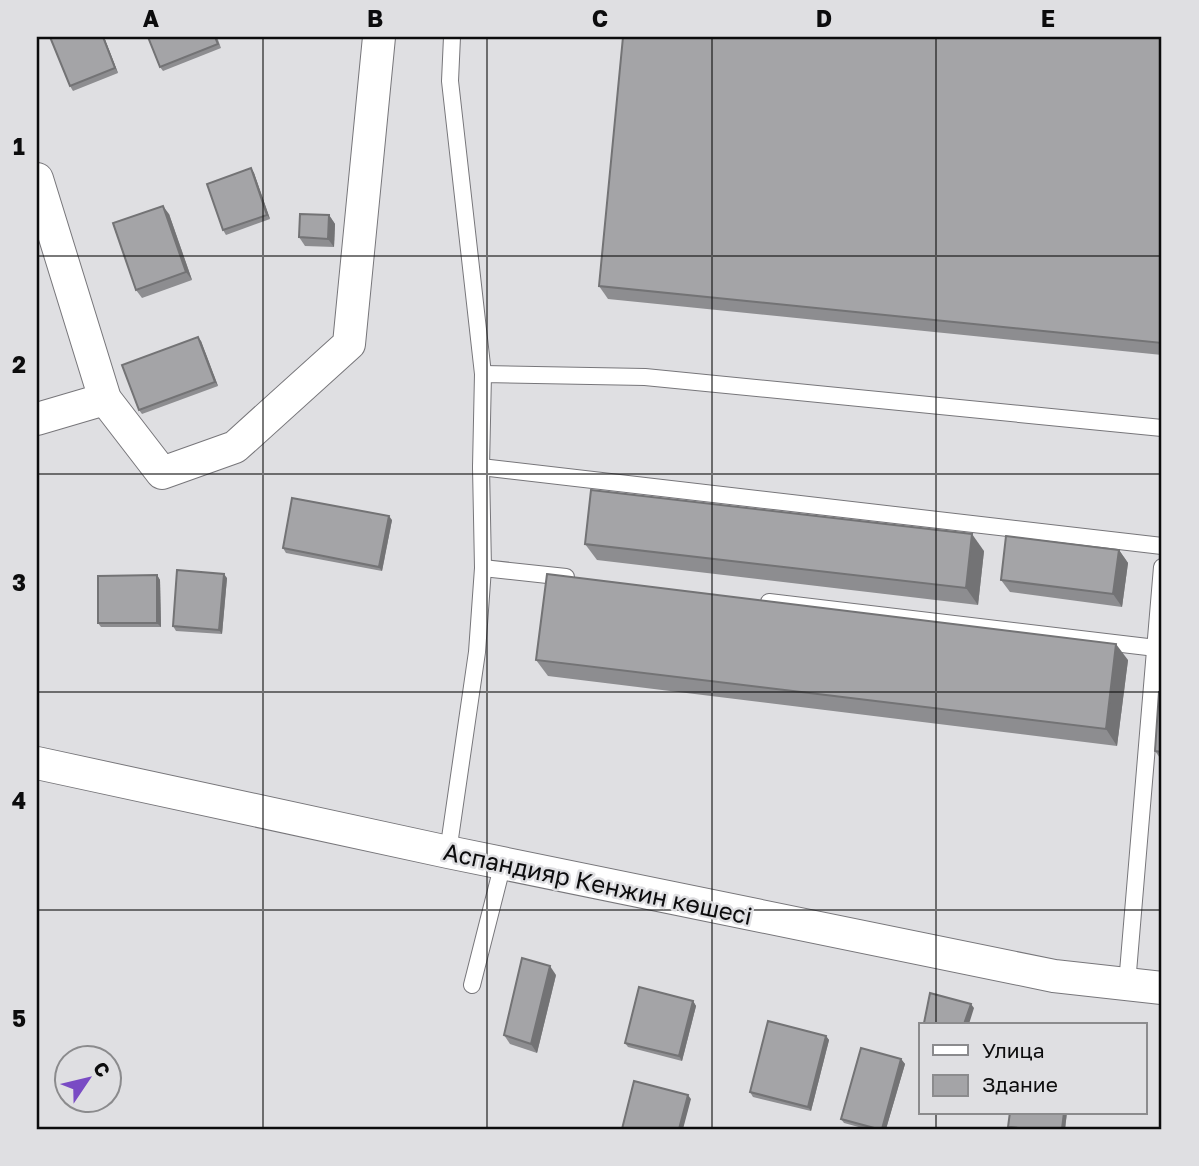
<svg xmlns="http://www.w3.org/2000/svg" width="1199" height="1166" viewBox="0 0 1199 1166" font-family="'Golos Text',sans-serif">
<rect width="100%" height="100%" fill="#dfdfe2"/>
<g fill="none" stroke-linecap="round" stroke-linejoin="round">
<g stroke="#77767a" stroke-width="18">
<g id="lane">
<path d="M452 37 450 81 483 374"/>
<path d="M481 467 1162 546"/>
<path d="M483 568 566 577"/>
<path d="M769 602 1156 648"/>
<path d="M448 852 477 652 483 568 481 467 483 374 645 377 1162 428"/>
<path d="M1127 984 1162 567"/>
<path d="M472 985 503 863"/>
</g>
</g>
<g stroke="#77767a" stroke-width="34">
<g id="street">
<path d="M37 179 105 399 162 473 235 447 349 344 379 37"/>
<path d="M37 419 105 399"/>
<path d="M37 763 448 852 1054 976 1162 988"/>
</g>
</g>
<use href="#lane" stroke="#fff" stroke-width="16"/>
<use href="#street" stroke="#fff" stroke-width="32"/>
</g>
<g fill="#8d8d90">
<path d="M50 37H104L118 73 73 91 70 86Z"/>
<path d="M148 37H217L221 48 163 71 160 67Z"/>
<path d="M1162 37V355L608 299 599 286Z"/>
<path d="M251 168 254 173 270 219 226 235 223 230Z"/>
<path d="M169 214 192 280 142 298 136 290Z"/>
<path d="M329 215 335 224 334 247 305 246 299 237Z"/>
<path d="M201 341 218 386 142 414 139 410Z"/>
<path d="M392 520 382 571 286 553 283 548Z"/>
<path d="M585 544 984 551 978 605 597 560Z"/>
<path d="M1119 550 1128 563 1122 607 1010 592 1001 580Z"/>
<path d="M157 575 160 580 161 627H101L98 623Z"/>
<path d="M227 578 222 634 176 631 173 626Z"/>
<path d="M536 660H1128L1117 746 548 676Z"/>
<path d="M1162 692V761L1155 751Z"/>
<path d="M556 975 537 1053 510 1044 504 1035Z"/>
<path d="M693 1001 696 1006 682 1061 628 1047 625 1043Z"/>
<path d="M826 1036 829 1040 811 1111 753 1097 750 1092Z"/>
<path d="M901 1059 905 1064 886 1129H866L844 1123 841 1119Z"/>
<path d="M1010 1112H1067L1065 1129H1010L1008 1127Z"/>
</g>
<g fill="#737375">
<path d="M103 37H104L118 73 115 68Z"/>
<path d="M251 168 254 173 270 219 267 215Z"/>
<path d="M163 206 169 214 192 280 186 272Z"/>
<path d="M329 215 335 224 334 247 328 239Z"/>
<path d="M198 337 201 341 218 386 215 382Z"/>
<path d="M389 516 392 520 382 571 379 567Z"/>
<path d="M972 534 984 551 978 605 966 588Z"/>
<path d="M1119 550 1128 563 1122 607 1113 594Z"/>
<path d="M224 574 227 578 222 634 219 630Z"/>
<path d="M157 575 160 580 161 627 157 623Z"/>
<path d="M1116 644 1128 660 1117 746 1106 729Z"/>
<path d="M550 966 556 975 537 1053 531 1044Z"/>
<path d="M693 1001 696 1006 682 1061 679 1056Z"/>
<path d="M971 1004 974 1008 969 1024H964Z"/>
<path d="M826 1036 829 1040 811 1111 808 1107Z"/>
<path d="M901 1059 905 1064 886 1129H882Z"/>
<path d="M688 1095 691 1099 683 1129H679Z"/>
<path d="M1064 1112H1067L1065 1129H1062Z"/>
</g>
<g fill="#a4a4a7" stroke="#737375" stroke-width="2">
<path d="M50 37H103L115 68 70 86Z"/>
<path d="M148 37H215L218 44 160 67Z"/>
<path d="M623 37H1162V343L599 286Z"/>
<path d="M251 168 267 215 223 230 207 184Z"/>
<path d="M163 206 186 272 136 290 113 223Z"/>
<path d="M300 214 329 215 328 239 299 237Z"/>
<path d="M198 337 215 382 139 410 122 365Z"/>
<path d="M591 490 972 534 966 588 585 544Z"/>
<path d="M292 498 389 516 379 567 283 548Z"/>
<path d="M1006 536 1119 550 1113 594 1001 580Z"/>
<path d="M177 570 224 574 219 630 173 626Z"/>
<path d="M547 574 1116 644 1106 729 536 660Z"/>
<path d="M157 575V623H98V576Z"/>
<path d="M1159 692H1162V752L1155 751Z"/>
<path d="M522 958 550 966 531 1044 504 1035Z"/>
<path d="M639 987 693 1001 679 1056 625 1043Z"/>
<path d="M930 993 971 1004 964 1024H928L924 1023Z"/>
<path d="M768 1021 826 1036 808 1107 750 1092Z"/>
<path d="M861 1048 901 1059 882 1129H878L841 1119Z"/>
<path d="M634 1081 688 1095 679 1129H622Z"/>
<path d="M1010 1112H1064L1062 1129H1032L1008 1127Z"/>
</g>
<path fill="none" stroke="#0c0c0d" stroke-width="2" stroke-opacity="0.55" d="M263 37V1129M487 37V1129M712 37V1129M936 37V1024M37 256H1162M37 474H1162M37 692H1162M37 910H1162M936 1112V1129"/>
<g text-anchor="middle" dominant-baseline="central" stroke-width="5" stroke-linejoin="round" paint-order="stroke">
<g font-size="24" fill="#0c0c0d" stroke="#dfdfe2">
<text transform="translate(598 883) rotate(12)">Аспандияр Кенжин көшесі</text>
</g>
</g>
<rect width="1199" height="1166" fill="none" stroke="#dfdfe2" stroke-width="77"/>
<rect x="919" y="1023" width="228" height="91" fill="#dfdfe2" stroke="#8b8b8d" stroke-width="2"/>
<rect x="933" y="1045" width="35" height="10" fill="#ffffff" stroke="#8b8b8d" stroke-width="2"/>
<text x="982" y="1058" font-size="21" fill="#0c0c0d">Улица</text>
<rect x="933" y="1075" width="35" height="21" fill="#a4a4a7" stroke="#8b8b8d" stroke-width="2"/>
<text x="982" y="1092" font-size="21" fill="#0c0c0d">Здание</text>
<g transform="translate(88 1079) rotate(55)"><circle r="33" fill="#dfdfe2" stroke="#8b8b8d" stroke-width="2"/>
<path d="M0-5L12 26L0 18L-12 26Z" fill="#794bc4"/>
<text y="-10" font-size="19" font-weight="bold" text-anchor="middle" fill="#0c0c0d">С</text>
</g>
<rect x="38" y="38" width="1122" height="1090" fill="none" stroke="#0c0c0d" stroke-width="2.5"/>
<g font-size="23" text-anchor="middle" font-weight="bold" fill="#0c0c0d">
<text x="151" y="27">A</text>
<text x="375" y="27">B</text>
<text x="600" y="27">C</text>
<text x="824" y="27">D</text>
<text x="1048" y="27">E</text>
<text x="19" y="155">1</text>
<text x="19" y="373">2</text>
<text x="19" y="591">3</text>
<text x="19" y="809">4</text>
<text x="19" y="1027">5</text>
</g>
</svg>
